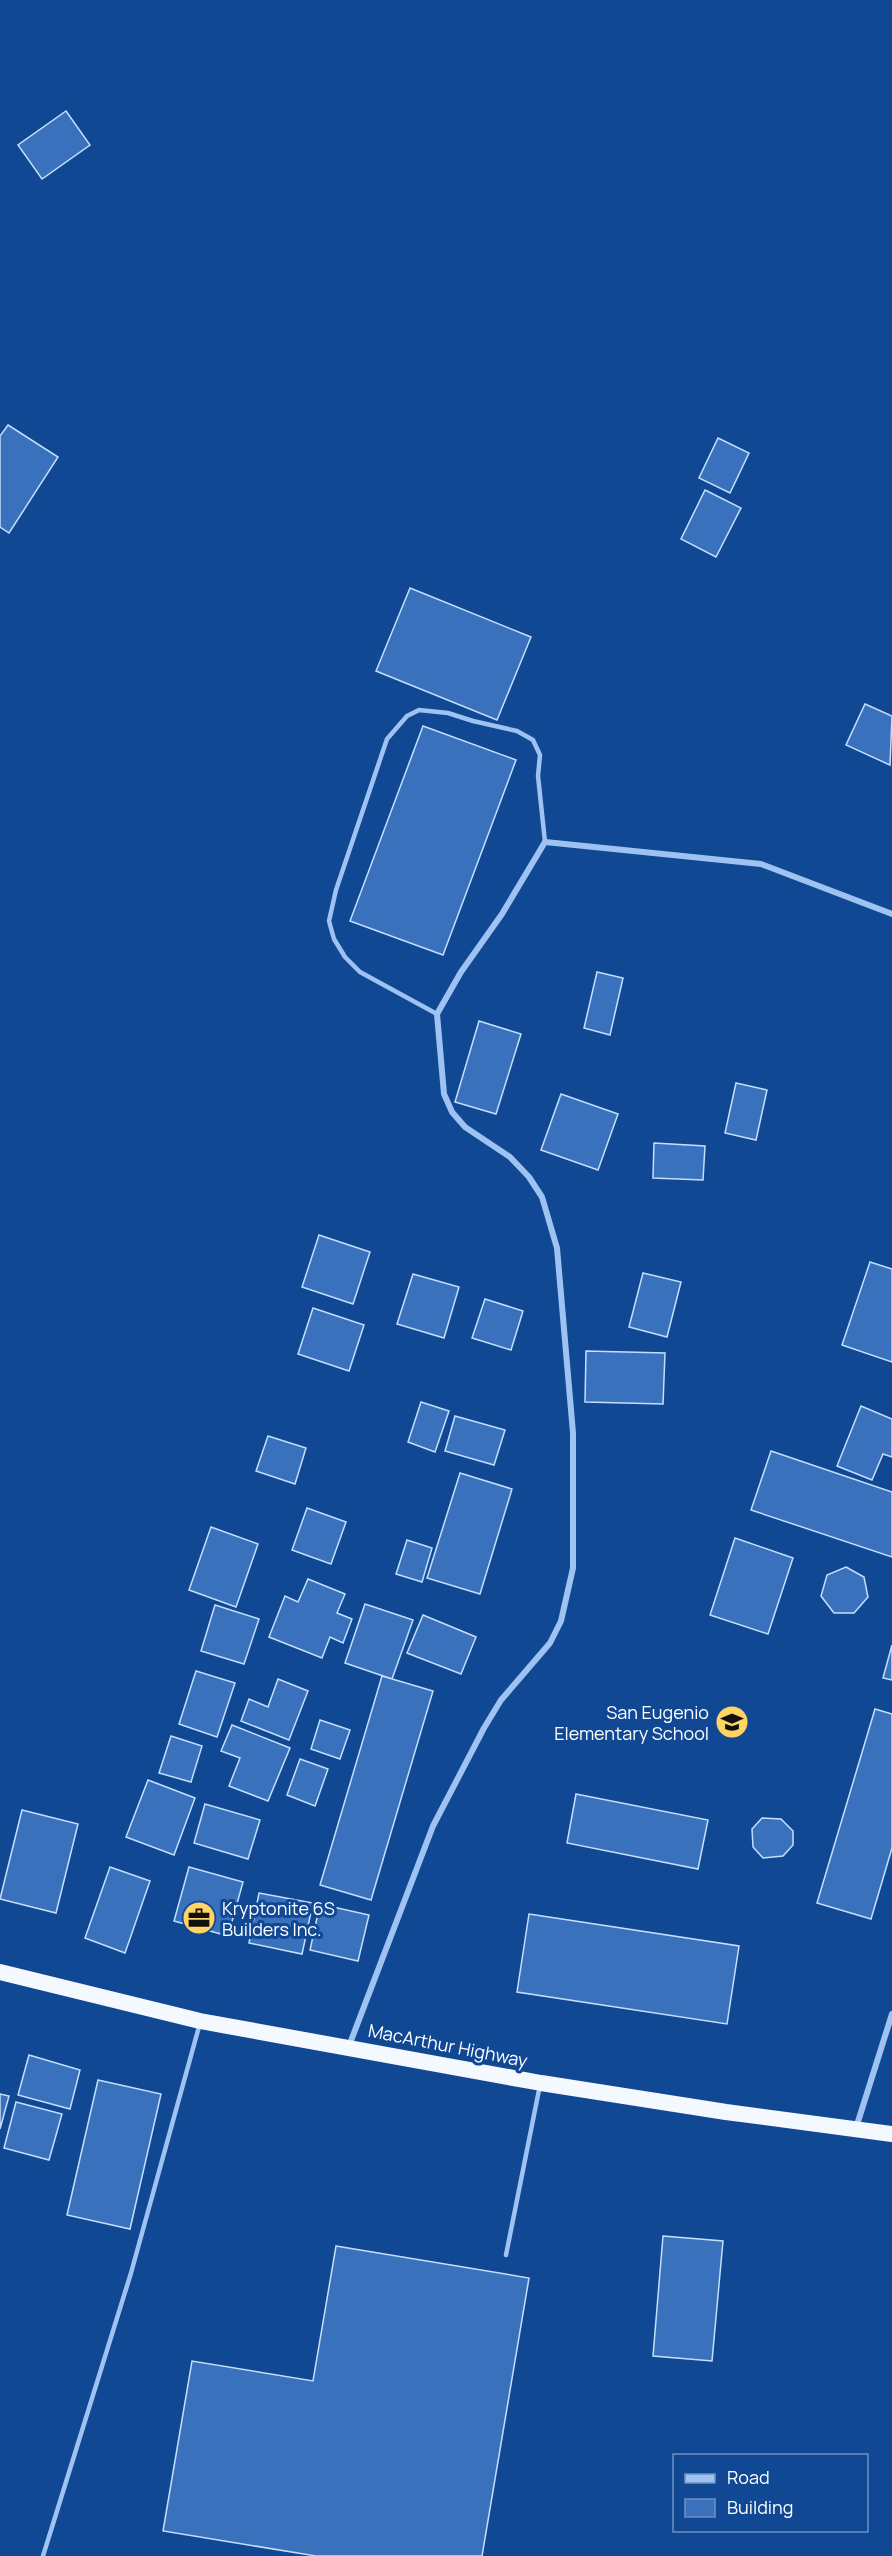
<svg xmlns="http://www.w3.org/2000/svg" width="892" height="2556" viewBox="0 0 892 2556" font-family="Manrope,sans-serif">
<rect width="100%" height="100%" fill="#114894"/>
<g fill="#3971bc" stroke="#c6defd" stroke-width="1.5">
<path d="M66 111 90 145 42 179 18 145Z"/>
<path d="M8 425 58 457 9 533 0 527V436Z"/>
<path d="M718 438 749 453 730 493 699 478Z"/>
<path d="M705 490 741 508 716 557 681 539Z"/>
<path d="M410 588 531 637 497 720 376 671Z"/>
<path d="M865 704 892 716 890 765 846 745Z"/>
<path d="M423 726 516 760 443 955 350 921Z"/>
<path d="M597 972 623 978 610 1035 584 1028Z"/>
<path d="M479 1021 521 1034 496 1114 455 1102Z"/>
<path d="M736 1083 767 1090 756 1140 725 1133Z"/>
<path d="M561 1094 618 1114 598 1170 541 1150Z"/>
<path d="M654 1143 705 1146 703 1180 653 1178Z"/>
<path d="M319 1235 370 1252 353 1304 302 1287Z"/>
<path d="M870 1262 892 1269V1362L842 1345Z"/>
<path d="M643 1273 681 1282 667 1337 629 1327Z"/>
<path d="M413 1274 459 1287 444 1338 397 1324Z"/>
<path d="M485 1299 523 1311 511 1350 472 1338Z"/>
<path d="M313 1308 364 1325 349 1371 298 1354Z"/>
<path d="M586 1351 665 1353 663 1404 585 1402Z"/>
<path d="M421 1402 449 1411 435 1452 408 1442Z"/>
<path d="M861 1406 892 1419V1457L883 1454 872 1480 837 1466Z"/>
<path d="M455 1416 505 1430 494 1465 445 1451Z"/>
<path d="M268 1436 306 1448 295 1484 256 1471Z"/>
<path d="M771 1451 892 1492V1557L751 1510Z"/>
<path d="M460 1473 512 1489 480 1594 427 1578Z"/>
<path d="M307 1508 346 1522 331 1564 292 1550Z"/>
<path d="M211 1527 258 1544 236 1607 189 1590Z"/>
<path d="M735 1538 793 1558 768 1634 710 1615Z"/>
<path d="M407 1540 432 1548 422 1582 396 1574Z"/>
<path d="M846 1567 864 1577 868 1597 854 1613H834L821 1596 827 1575Z"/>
<path d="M308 1579 345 1594 337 1613 352 1619 343 1643 330 1637 322 1658 269 1637 285 1596 298 1602Z"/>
<path d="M365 1604 413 1620 392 1679 345 1663Z"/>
<path d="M215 1605 259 1619 244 1664 201 1651Z"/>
<path d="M423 1615 476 1637 461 1674 407 1653Z"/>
<path d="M892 1645V1680L883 1678Z"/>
<path d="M196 1671 235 1683 217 1737 179 1724Z"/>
<path d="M382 1676 433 1691 371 1900 320 1885Z"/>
<path d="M278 1679 308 1691 289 1740 241 1721 249 1699 268 1707Z"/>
<path d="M875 1709 892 1714V1848L871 1919 817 1903Z"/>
<path d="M320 1720 350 1730 340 1759 311 1749Z"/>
<path d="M232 1725 290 1748 268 1801 229 1786 240 1758 221 1751Z"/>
<path d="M171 1736 202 1746 191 1782 159 1773Z"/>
<path d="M300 1759 328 1769 315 1806 287 1795Z"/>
<path d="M148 1780 195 1798 174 1855 126 1837Z"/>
<path d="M576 1794 708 1820 698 1869 567 1843Z"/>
<path d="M205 1804 260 1820 248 1859 194 1843Z"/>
<path d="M22 1810 78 1824 56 1913 0 1899Z"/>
<path d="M762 1818 781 1819 793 1831V1845L783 1856 763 1858 753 1847 752 1829Z"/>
<path d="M110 1867 150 1881 125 1953 85 1938Z"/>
<path d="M189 1867 243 1882 228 1936 174 1921Z"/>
<path d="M259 1893 313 1903 302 1954 249 1943Z"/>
<path d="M320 1904 369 1915 358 1961 310 1950Z"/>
<path d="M529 1914 739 1946 727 2024 517 1992Z"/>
<path d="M29 2055 80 2070 70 2109 18 2095Z"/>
<path d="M98 2080 161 2094 130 2229 67 2215Z"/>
<path d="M0 2094 9 2096 0 2129Z"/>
<path d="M16 2102 62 2114 49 2160 4 2148Z"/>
<path d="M663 2236 723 2241 712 2361 653 2356Z"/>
<path d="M336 2246 529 2278 482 2556H316L163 2531 192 2361 313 2381Z"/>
</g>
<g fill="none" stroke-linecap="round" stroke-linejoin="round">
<g stroke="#9ec3f3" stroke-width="4.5">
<path d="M437 1014 360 972 345 957 334 939 329 921 336 890 387 739 407 716 419 710 448 713 473 721 517 731 533 740 540 755 538 776 545 842"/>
<path d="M506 2255 540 2085"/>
<path d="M43 2556 131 2273 200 2023"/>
</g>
<g stroke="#9ec3f3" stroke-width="6">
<path d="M349 2046 433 1826 484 1728 501 1700 550 1643 561 1621 573 1568V1433L557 1248 542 1197 529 1177 510 1157 465 1127 452 1112 444 1094 437 1014 461 972 502 914 545 842 761 864 892 914"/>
<path d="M856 2128 892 2014"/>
</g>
<path stroke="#f4f8ff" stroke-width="16" d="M0 1972 200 2021 541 2083 726 2112 892 2134"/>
</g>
<defs>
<g id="school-disc" transform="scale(1.725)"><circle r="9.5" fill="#ffd460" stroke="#114894"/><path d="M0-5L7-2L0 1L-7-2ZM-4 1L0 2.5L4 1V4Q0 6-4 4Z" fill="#111"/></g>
<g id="office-disc" transform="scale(1.725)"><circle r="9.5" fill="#ffd460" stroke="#114894"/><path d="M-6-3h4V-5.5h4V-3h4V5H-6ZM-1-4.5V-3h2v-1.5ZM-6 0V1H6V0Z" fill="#111"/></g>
</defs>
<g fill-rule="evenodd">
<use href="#school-disc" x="732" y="1722"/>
<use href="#office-disc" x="199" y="1918"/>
</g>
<g text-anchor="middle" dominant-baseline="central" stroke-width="6" stroke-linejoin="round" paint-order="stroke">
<g font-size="18" fill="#fff" stroke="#114894" text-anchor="end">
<text x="709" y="1712">San Eugenio<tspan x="709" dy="21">Elementary School</tspan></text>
<text x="222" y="1908" text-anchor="start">Kryptonite 6S<tspan x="222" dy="21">Builders Inc.</tspan></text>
</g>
<g font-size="18" fill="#fff" stroke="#114894">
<text transform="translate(448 2045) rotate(11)">MacArthur Highway</text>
</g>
</g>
<rect x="673" y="2454" width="195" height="78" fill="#114894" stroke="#7091bf" stroke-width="1.5"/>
<rect x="685" y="2474" width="30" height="9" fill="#9ec3f3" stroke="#7091bf" stroke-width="1.5"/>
<text x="727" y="2484" font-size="18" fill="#ffffff">Road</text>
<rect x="685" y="2499" width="30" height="18" fill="#3971bc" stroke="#7091bf" stroke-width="1.5"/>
<text x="727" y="2514" font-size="18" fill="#ffffff">Building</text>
</svg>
